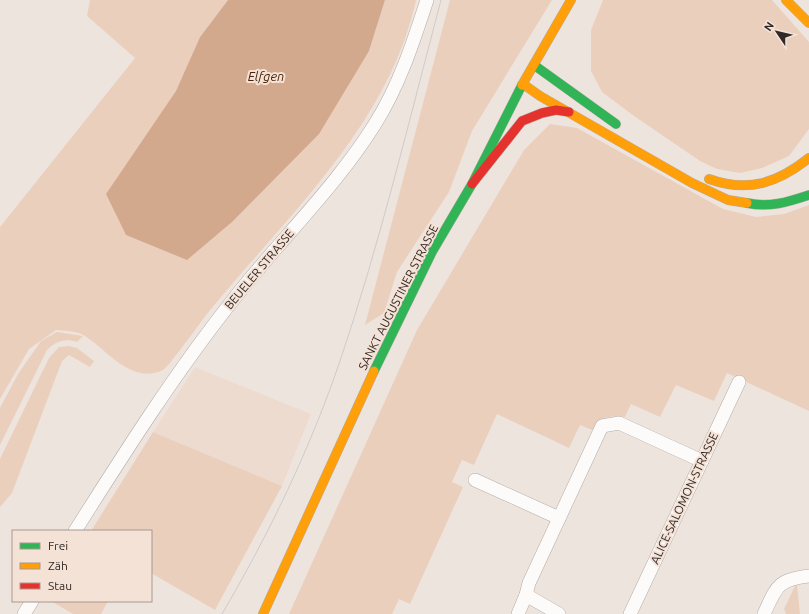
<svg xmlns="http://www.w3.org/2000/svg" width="809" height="614" viewBox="0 0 809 614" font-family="Ubuntu,sans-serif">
<rect width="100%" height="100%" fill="#eee4de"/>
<path fill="#eedbd0" d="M195 367 311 414 282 486 153 432Z"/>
<g fill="#ebcfbd">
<path d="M90 0H228L200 37 177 91 369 51 385 0H416C389 124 289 214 212 308 203 318 170 366 163 370 132 385 108 351 85 336 78 331 65 331 56 330L29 349 0 399V227L135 58 87 16Z"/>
<path d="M450 0H552L472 131 449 192 397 272 384 313 365 325Z"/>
<path d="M603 0H772L809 42V129L789 156 762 168 740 173 717 169 700 161 634 116 602 92 591 71V30Z"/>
<path d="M550 124 577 128 723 209 756 217 784 214 809 205V411L727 373 714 401 676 385 660 417 631 404 625 417C610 415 601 417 592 430L580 425 569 448 497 414 474 465 462 460 452 482 463 487 410 604 399 599 392 614H289L417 330 524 150Z"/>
<path d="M57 332 83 336 77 342C65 338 56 341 47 350L0 445V408L18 374 41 341Z"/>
<path d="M69 346 77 348 94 361 90 367 69 355 62 361 12 493 0 507V459L49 358 59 347Z"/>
<path d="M153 432 282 486 215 610 151 573V531H91Z"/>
<path d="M797 585 800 614H786L784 609 795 586Z"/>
<path d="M51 601H108L101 614H73Z"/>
</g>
<path fill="#d3a98e" d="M228 0H385L369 51 319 134 232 222 187 260 126 235 106 194 176 91 200 37Z"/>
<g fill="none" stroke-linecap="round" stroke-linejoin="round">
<g stroke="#b3aca7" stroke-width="14">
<g id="street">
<path d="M475 480 559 518"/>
<path d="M75 531C125 452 175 373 233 300 279 241 335 188 375 124 399 86 413 43 427 0"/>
<path d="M526 595 559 614"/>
<path d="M24 614 32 601"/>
<path d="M518 614 526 595 529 583 602 426 619 423 702 461"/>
<path d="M630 614 739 382"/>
<path d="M764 614C777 586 777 580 809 576"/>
</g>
</g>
<g stroke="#b3aca7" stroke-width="10">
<g id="fast">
<path d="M534 65 616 124"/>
<path d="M747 203C769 208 788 202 809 195"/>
<path d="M374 371 432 252 472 184 522 85"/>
</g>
</g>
<g stroke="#b3aca7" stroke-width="10">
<g id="slow">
<path d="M786 0 809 23"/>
<path d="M523 84 540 96 692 183 728 200 747 203"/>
<path d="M522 85 571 0"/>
<path d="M709 179C748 193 778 183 809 158"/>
<path d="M263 614 374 371"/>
</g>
</g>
<g stroke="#b3aca7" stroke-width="10">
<path id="jam" d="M472 184 522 121 542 113 556 110 569 112"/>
</g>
<use href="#street" stroke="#fcfbfa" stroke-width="13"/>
<use href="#fast" stroke="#30b455" stroke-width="9"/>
<use href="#slow" stroke="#ff9f0a" stroke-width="9"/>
<use href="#jam" stroke="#e5322d" stroke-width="9"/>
<path stroke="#cecbca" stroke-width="1" d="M222 614C269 534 310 449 340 361 380 243 409 121 441 0"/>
</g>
<g text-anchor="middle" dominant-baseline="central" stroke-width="4" stroke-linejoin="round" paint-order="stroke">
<g font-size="12" fill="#302925" stroke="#f5e2d7">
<text transform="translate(259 269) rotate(-50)">BEUELER STRASSE</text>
<text transform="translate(398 297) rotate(-63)">SANKT AUGUSTINER STRASSE</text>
<text transform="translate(684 498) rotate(-65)">ALICE-SALOMON-STRASSE</text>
</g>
<g font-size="13" font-style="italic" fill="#482306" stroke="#f5e2d7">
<text x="266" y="76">Elfgen</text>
</g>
</g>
<rect x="12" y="530" width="140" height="72" fill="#f5e2d7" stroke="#a69890"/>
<rect x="20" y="543" width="20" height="6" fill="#30b455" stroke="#a69890"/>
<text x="48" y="550" font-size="12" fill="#302925">Frei</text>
<rect x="20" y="563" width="20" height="6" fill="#ff9f0a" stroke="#a69890"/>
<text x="48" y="570" font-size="12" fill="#302925">Zäh</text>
<rect x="20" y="583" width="20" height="6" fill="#e5322d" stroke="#a69890"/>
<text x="48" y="590" font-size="12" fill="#302925">Stau</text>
<g transform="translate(777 32) rotate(305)" stroke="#f5e2d7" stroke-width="3" paint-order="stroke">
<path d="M0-3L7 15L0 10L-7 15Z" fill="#302925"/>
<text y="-6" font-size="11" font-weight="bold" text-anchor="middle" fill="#302925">N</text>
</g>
</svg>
